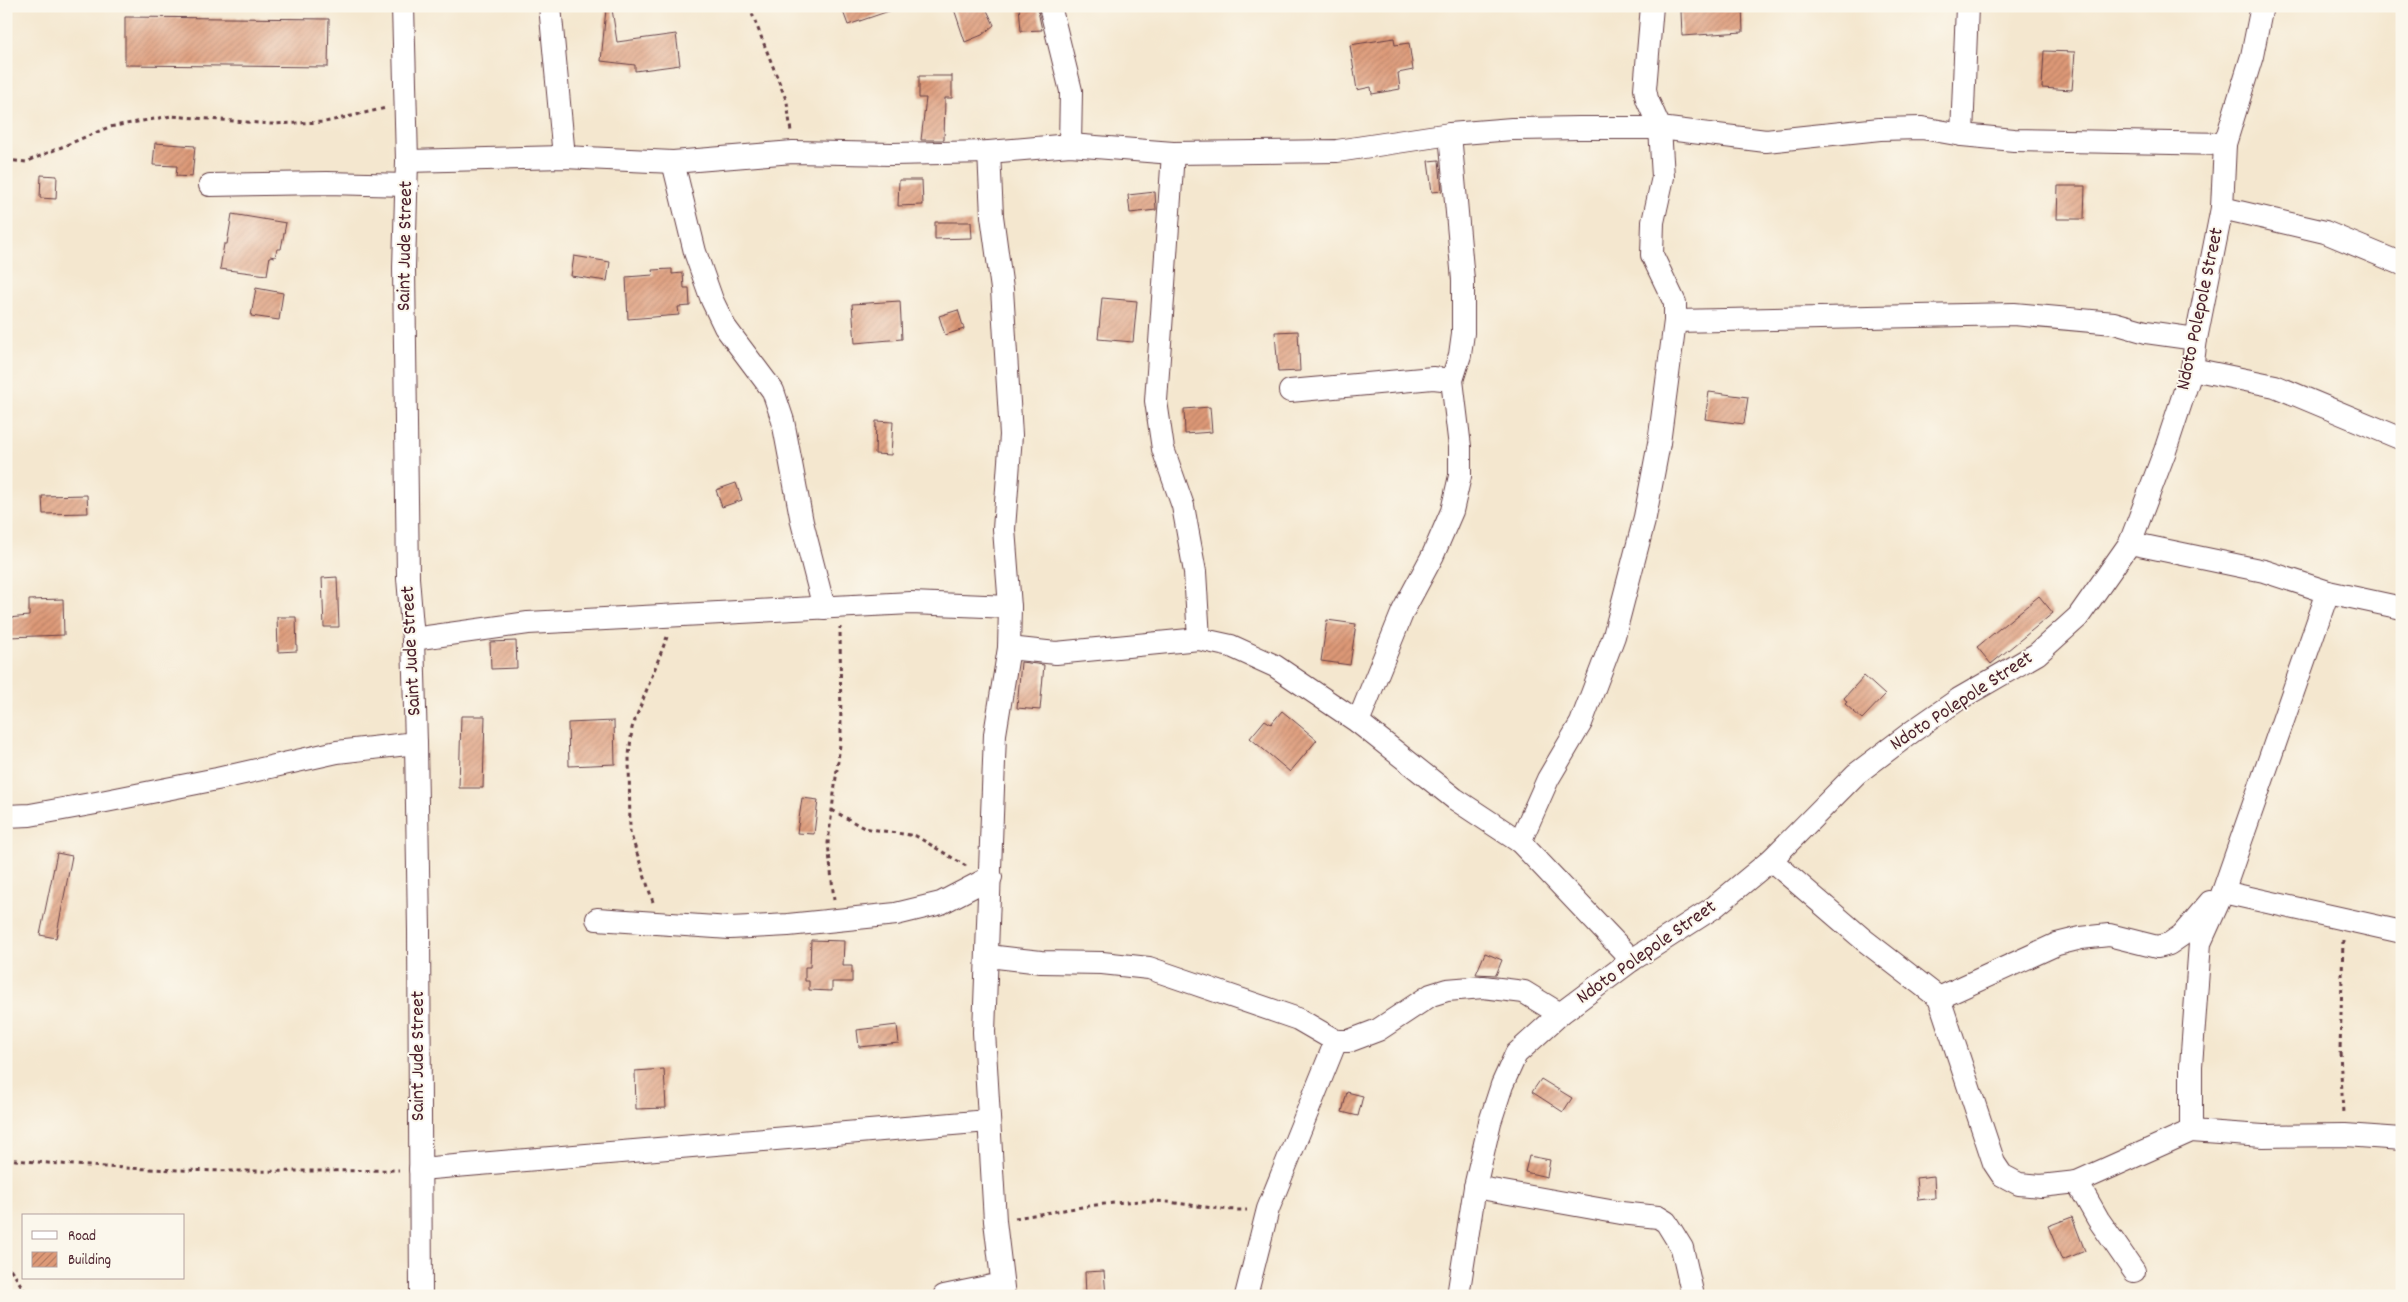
<svg xmlns="http://www.w3.org/2000/svg" width="2408" height="1302" viewBox="0 0 2408 1302" font-family="Dekko,sans-serif">
<defs>
<pattern id="building-hatch" width="6" height="6" patternUnits="userSpaceOnUse" patternTransform="scale(1.25)"><rect width="6" height="6" fill="#d97"/><path d="M-1 1l2-2M0 6l6-6M5 7l2-2" fill="none" stroke="#b57c62"/></pattern>
</defs>
<rect width="100%" height="100%" fill="#fbf7ec"/>
<filter id="ink" filterUnits="userSpaceOnUse"><feTurbulence type="fractalNoise" baseFrequency=".02" numOctaves="2"/><feDisplacementMap in="SourceGraphic" scale="10" xChannelSelector="R" yChannelSelector="G"/><feConvolveMatrix kernelMatrix="1 2 1 2 8 2 1 2 1" color-interpolation-filters="sRGB"/></filter>
<filter id="wash" filterUnits="userSpaceOnUse"><feTurbulence type="fractalNoise" baseFrequency=".0096" numOctaves="4" result="noise"/><feDisplacementMap in="SourceGraphic" scale="20" xChannelSelector="R" yChannelSelector="G"/><feGaussianBlur stdDeviation="1.12" result="paint"/><feColorMatrix in="noise" values="0 0 0 0 0 0 0 0 0 0 0 0 0 0 0 0 0 1.4 0 .05"/><feComposite in="paint" operator="in"/></filter>
<g filter="url(#wash)">
<rect width="100%" height="100%" fill="#f4e7cf"/>
<g id="blocks">
<g fill="url(#building-hatch)">
<path d="M841 6H894L895 9 848 25Z"/>
<path d="M953 6H985L994 25 982 35 965 42Z"/>
<path d="M1019 6H1037L1042 30 1021 31Z"/>
<path d="M1690 6H1742L1743 32 1682 36 1681 11 1690 10Z"/>
<path d="M606 9H612L617 42 676 34 680 65 635 71V65L601 61Z"/>
<path d="M125 17 329 19 328 67 125 65Z"/>
<path d="M1394 38 1395 45 1409 43 1413 70 1398 73 1400 89 1372 94 1371 87 1357 90 1350 45Z"/>
<path d="M2044 51 2075 52 2072 90 2042 88Z"/>
<path d="M919 76H952V98H945L944 140H921L926 98H919Z"/>
<path d="M155 143 195 146 192 177 176 176 177 166 153 165Z"/>
<path d="M1439 160 1442 191 1432 192 1428 161Z"/>
<path d="M41 175 57 176 56 199 40 198Z"/>
<path d="M899 180H922L923 205 898 206Z"/>
<path d="M2058 186H2085L2084 219H2057Z"/>
<path d="M1155 192 1156 210 1130 213 1128 195Z"/>
<path d="M232 214 286 223 281 249H277L275 257 270 256 267 275 220 269 224 244H227Z"/>
<path d="M935 222H971L972 238 935 239Z"/>
<path d="M574 256 610 262 607 281 571 276Z"/>
<path d="M672 269V274L683 273 684 288H689L690 306 678 307 679 315 628 319 626 277 653 275 652 270Z"/>
<path d="M256 288 283 293 279 320 251 316Z"/>
<path d="M1102 298 1137 301 1133 342 1098 339Z"/>
<path d="M900 301 902 339 855 343 852 304Z"/>
<path d="M958 310 964 329 945 335 939 316Z"/>
<path d="M1298 331 1300 371 1278 372 1275 332Z"/>
<path d="M1709 392 1748 397 1744 424 1705 419Z"/>
<path d="M1210 407 1212 432 1185 434 1184 409Z"/>
<path d="M876 421 893 422 891 455 875 454Z"/>
<path d="M736 483 742 500 722 507 716 490Z"/>
<path d="M87 495 88 513 43 514 42 496Z"/>
<path d="M337 577 339 627H324L322 578Z"/>
<path d="M2039 596 2053 613 1991 664 1977 647Z"/>
<path d="M63 599 64 635 8 637V618L29 616V600Z"/>
<path d="M277 617H296L297 651 278 652Z"/>
<path d="M1327 620 1356 624 1350 665 1321 661Z"/>
<path d="M516 641 517 668 491 669 490 642Z"/>
<path d="M1021 662 1044 665 1040 710 1017 708Z"/>
<path d="M1864 676 1885 695 1862 719 1845 704 1847 702 1844 698Z"/>
<path d="M1282 711 1317 740 1290 772 1250 738 1265 720 1271 724Z"/>
<path d="M461 716H485L483 788H459Z"/>
<path d="M614 721 615 764 569 766 568 723Z"/>
<path d="M802 798 818 800 814 834 797 833Z"/>
<path d="M57 853 72 856 56 938 40 935Z"/>
<path d="M811 940 844 941 843 966H852V982H832V991L809 990V981H805V967H810Z"/>
<path d="M1485 953 1502 960 1496 975 1476 974Z"/>
<path d="M897 1025 899 1043 859 1047 857 1030Z"/>
<path d="M664 1069 666 1108 636 1109 635 1071Z"/>
<path d="M1541 1079 1572 1098 1563 1112 1532 1092Z"/>
<path d="M1347 1092 1363 1096 1358 1116 1342 1112Z"/>
<path d="M1529 1156 1550 1160 1547 1177 1525 1172Z"/>
<path d="M1934 1176 1935 1198 1918 1200 1916 1178Z"/>
<path d="M2072 1217 2085 1251 2062 1260 2048 1226Z"/>
<path d="M1104 1271 1106 1296H1086L1085 1272Z"/>
</g>
</g>
</g>
<g filter="url(#ink)">
<use href="#blocks" fill-opacity="0" stroke="#643d44" stroke-width="1"/>
<g fill="none" stroke-linecap="round" stroke-linejoin="round">
<g stroke="#643d44" stroke-width="24">
<g id="street">
<path d="M403 6 407 161 404 268 408 578 413 639 416 743 419 930 421 1296"/>
<path d="M550 6 564 157"/>
<path d="M1050 6 1071 91 1070 145"/>
<path d="M1962 135 1967 6"/>
<path d="M989 152 992 216 1002 289 1011 435 1004 529 1010 607 1009 648 995 734 984 1032 995 1221 1004 1296"/>
<path d="M1173 153 1156 401 1163 449 1183 506 1195 572 1199 639"/>
<path d="M407 161 564 157 673 162 793 152 892 154 989 152 1070 145 1173 153 1337 151 1450 134 1512 129 1580 128H1660L1766 141 1880 129 1922 128 1962 135 2014 140 2225 144"/>
<path d="M673 162 695 252 712 300 725 327 773 391 783 421 802 522 824 608"/>
<path d="M210 185 327 183 407 185"/>
<path d="M2222 208 2325 232 2402 264"/>
<path d="M1675 321 2014 314 2114 323 2146 332 2196 339"/>
<path d="M2192 369 2275 386 2402 439"/>
<path d="M1290 391 1433 378 1452 380"/>
<path d="M2130 543 2264 571 2328 592 2402 608"/>
<path d="M413 639 528 623 911 603 1010 607"/>
<path d="M1009 648 1056 653 1199 639 1231 646 1275 666 1358 722 1455 799 1520 842 1632 960"/>
<path d="M1358 722 1403 611 1433 555 1452 511 1460 476V447L1452 380 1460 355 1463 333V280L1450 134"/>
<path d="M6 816 30 815 96 803 217 779 337 752 416 743"/>
<path d="M1520 842 1548 779 1581 723 1614 636 1645 517 1659 443 1675 321V303L1652 255 1653 222 1663 177 1660 128 1647 99 1645 89 1652 6"/>
<path d="M1771 860 1864 940 1939 998 1994 1163 2002 1175 2019 1184 2041 1186 2077 1182 2191 1131 2263 1136 2345 1135 2402 1139"/>
<path d="M2223 892 2402 932"/>
<path d="M597 919 730 928 788 925 896 914 941 903 991 877"/>
<path d="M988 956 1041 962 1102 963 1149 968 1298 1019 1336 1041H1349L1378 1030 1431 995 1447 990 1483 987 1524 992 1560 1014"/>
<path d="M1939 998 2057 944 2081 938 2109 935 2157 947 2169 944 2182 935 2210 902"/>
<path d="M2191 1131V1066L2200 943 2223 892 2328 592"/>
<path d="M420 1169 988 1121"/>
<path d="M2077 1182 2098 1219 2134 1271"/>
<path d="M1475 1187 1621 1213 1658 1217 1666 1222 1682 1248 1693 1296"/>
<path d="M944 1296 1001 1284"/>
<path d="M1246 1296 1268 1209 1336 1041"/>
<path d="M1458 1296 1475 1187 1490 1122 1502 1085 1516 1054 1560 1014 1632 960 1713 908 1771 860 1856 774 1913 731 1959 699 2037 654 2078 617 2130 543 2165 451 2192 369 2196 339 2222 208 2225 144 2252 56 2262 6"/>
</g>
</g>
<g stroke="#643d44" stroke-width="3" stroke-dasharray="4 4" stroke-linecap="butt">
<path d="M749 6 787 102 791 132"/>
<path d="M6 160 26 162 109 127 171 116 271 124 325 122 386 108"/>
<path d="M832 810 864 828 916 836 966 866"/>
<path d="M834 900 828 843 841 736 840 627"/>
<path d="M653 902 630 832 629 756 632 728 667 637"/>
<path d="M2343 940 2340 1051 2343 1114"/>
<path d="M6 1159C137 1173 268 1172 399 1170"/>
<path d="M1015 1218C1060 1211 1106 1201 1152 1201 1184 1202 1215 1211 1247 1210"/>
<path d="M6 1262 28 1296"/>
</g>
<use href="#street" stroke="#fff" stroke-width="22"/>
</g>
</g>
<g text-anchor="middle" dominant-baseline="central" stroke-width="4" stroke-linejoin="round" paint-order="stroke">
<g font-size="20" fill="#4a1f2b" stroke="#fbf7ec">
<text transform="translate(406 246) rotate(-89)">Saint Jude Street</text>
<text transform="translate(2201 309) rotate(-78)">Ndoto Polepole Street</text>
<text transform="translate(412 651) rotate(-93)">Saint Jude Street</text>
<text transform="translate(1962 702) rotate(-33)">Ndoto Polepole Street</text>
<text transform="translate(1647 953) rotate(-35)">Ndoto Polepole Street</text>
<text transform="translate(419 1056) rotate(-90)">Saint Jude Street</text>
</g>
</g>
<rect width="2408" height="1302" fill="none" stroke="#fbf7ec" stroke-width="25"/>
<rect x="22" y="1214" width="162" height="65" fill="#fbf7ec" stroke="#b4a19f"/>
<rect x="32" y="1231" width="25" height="8" fill="#ffffff" stroke="#b4a19f"/>
<text x="68" y="1240" font-size="15" fill="#4a1f2b">Road</text>
<rect x="32" y="1252" width="25" height="15" fill="url(#building-hatch)" stroke="#b4a19f"/>
<text x="68" y="1264" font-size="15" fill="#4a1f2b">Building</text>
</svg>
